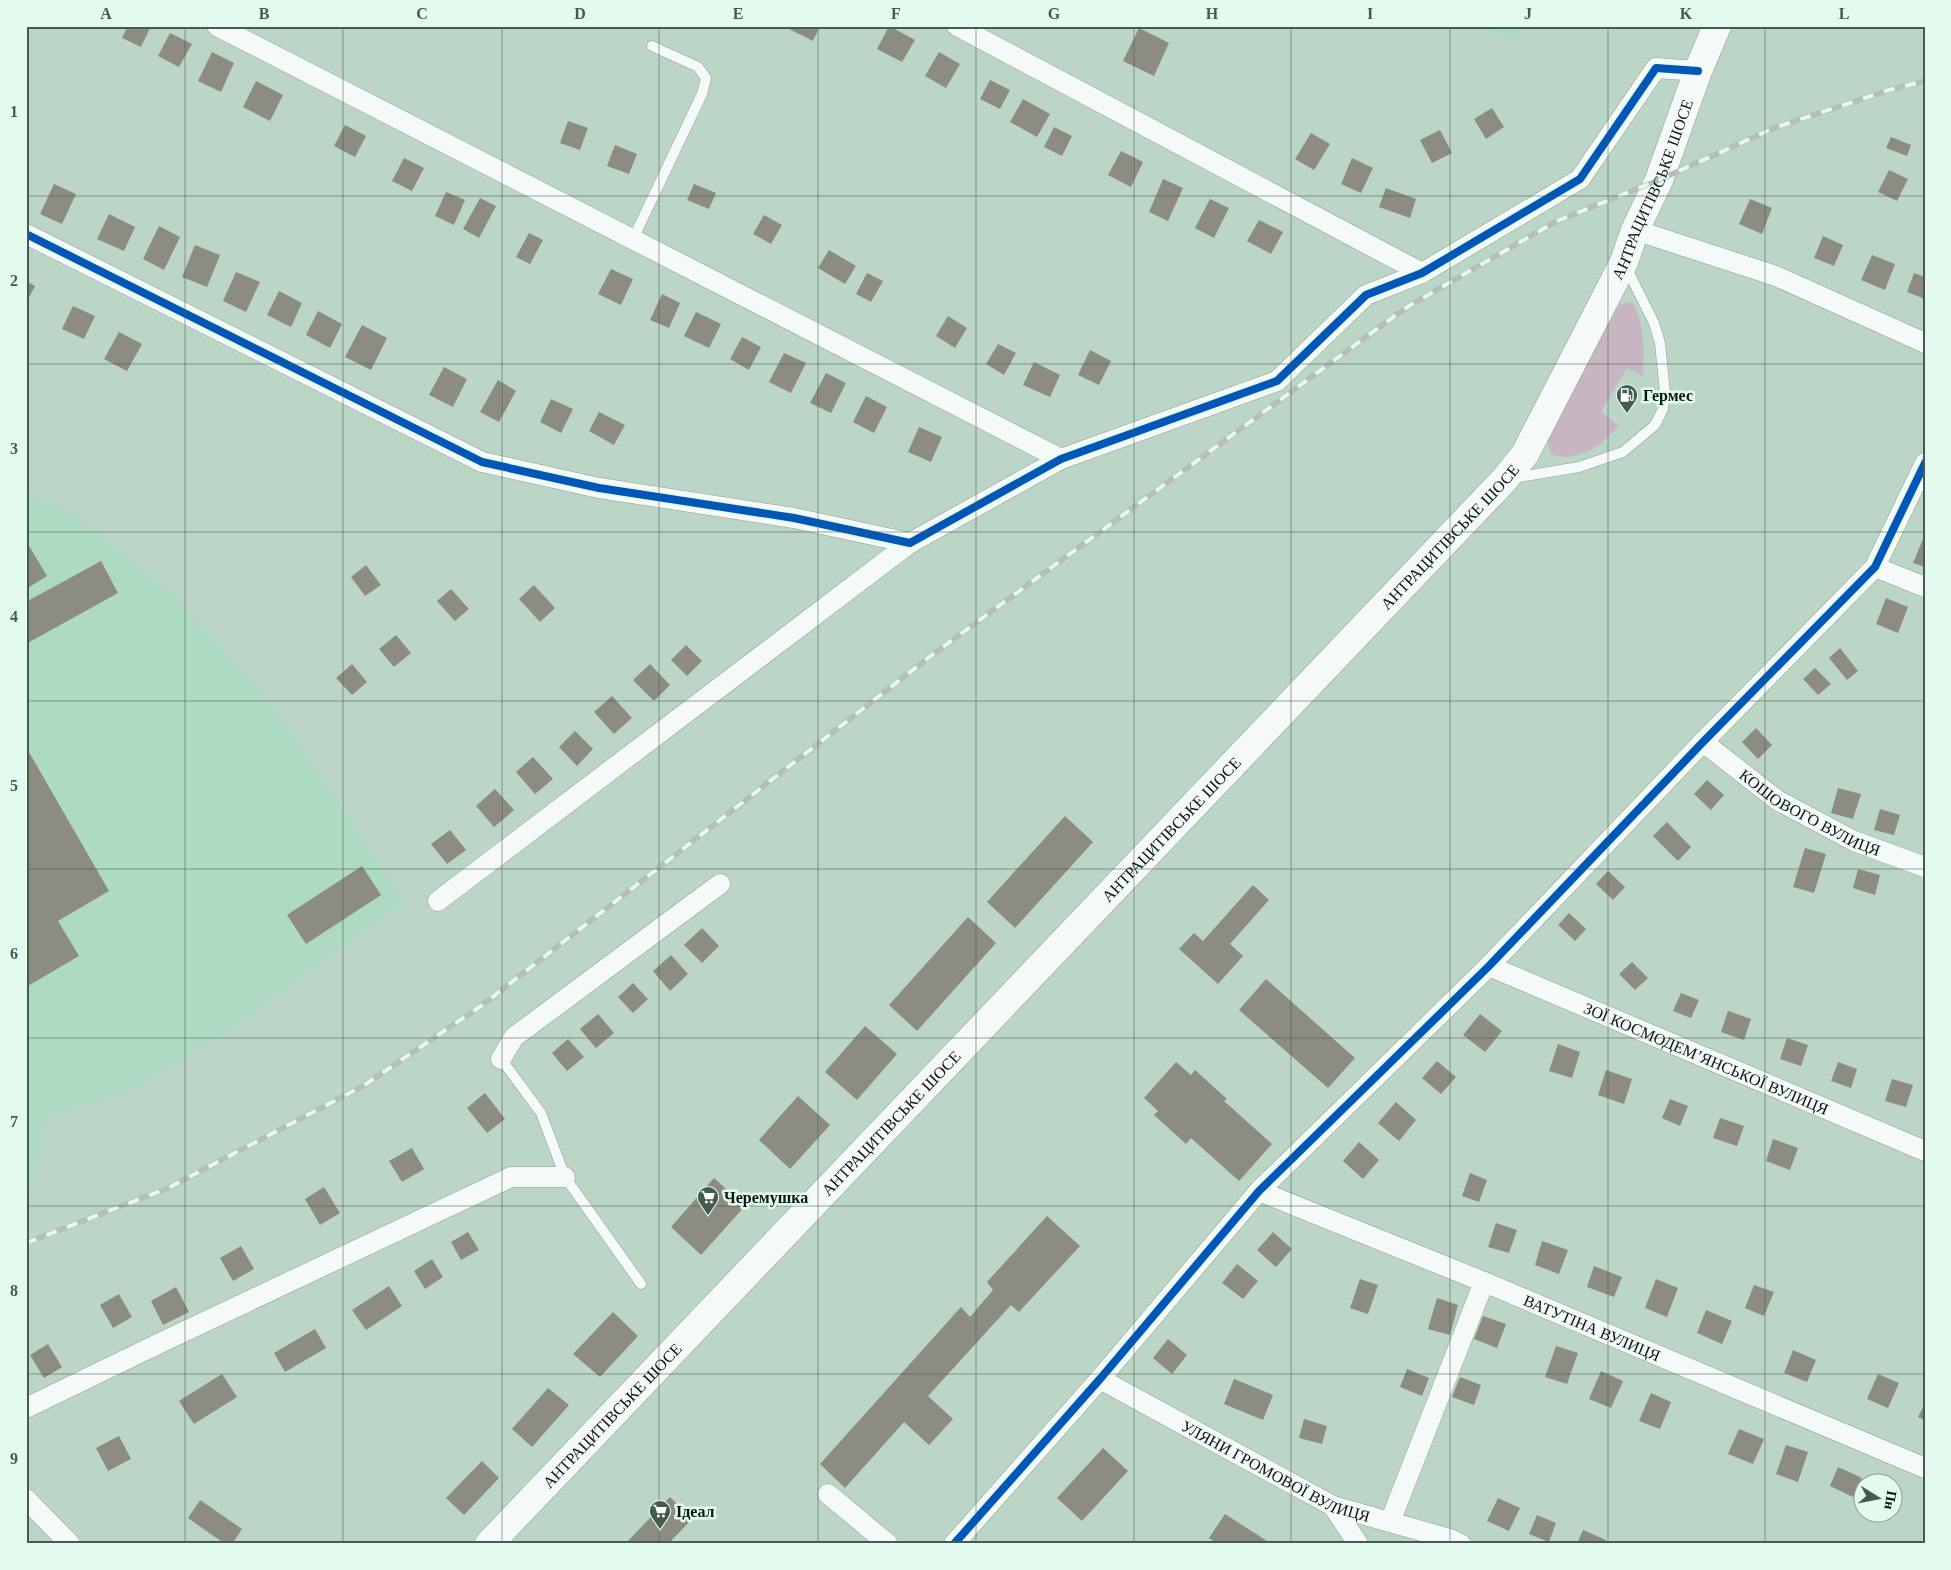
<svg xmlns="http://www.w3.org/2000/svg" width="1951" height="1570" viewBox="0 0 1951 1570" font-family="Georgia,serif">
<rect width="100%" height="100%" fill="#bbd6c7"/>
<g fill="#aed9c2">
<path d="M1478 26H1524L1517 42Z"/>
<path d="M26 492 72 512 175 595 270 702 405 900 232 1029 125 1094 48 1115 26 1204Z"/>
</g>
<path fill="#c8b5c2" d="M1627 302 1633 303C1645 325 1644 352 1643 376L1627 368 1601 412 1619 426C1612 432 1606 439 1599 445 1590 452 1560 463 1551 453 1548 449 1548 442 1547 438L1619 305Z"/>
<g fill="#8c8c82">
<path d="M128 26H151L141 47 122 38Z"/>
<path d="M790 26H820L813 41 789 29Z"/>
<path d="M889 26 915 40 902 62 877 49Z"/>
<path d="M1139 28 1169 43 1154 76 1123 61Z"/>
<path d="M170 33 192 44 179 67 158 56Z"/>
<path d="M212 52 234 63 221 92 198 81Z"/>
<path d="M939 52 960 64 946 88 925 76Z"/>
<path d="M990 80 1010 90 1000 109 980 99Z"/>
<path d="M256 81 283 95 270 121 243 107Z"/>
<path d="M1023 99 1050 114 1037 137 1010 122Z"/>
<path d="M1492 108 1504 127 1486 139 1474 119Z"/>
<path d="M568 121 588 128 580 150 560 143Z"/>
<path d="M345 125 366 136 355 157 334 146Z"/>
<path d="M1054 127 1072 136 1062 156 1044 147Z"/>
<path d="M1440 130 1452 153 1432 163 1420 140Z"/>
<path d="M1311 133 1330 144 1314 170 1295 159Z"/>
<path d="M1891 137 1911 145 1907 156 1886 148Z"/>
<path d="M615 145 637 154 629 174 607 166Z"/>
<path d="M1121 151 1143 162 1131 187 1108 175Z"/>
<path d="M404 158 424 168 412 191 392 181Z"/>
<path d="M1352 158 1373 168 1361 193 1341 184Z"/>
<path d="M1889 170 1908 179 1897 201 1878 192Z"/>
<path d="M1163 179 1183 188 1168 221 1149 212Z"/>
<path d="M54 184 76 194 62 224 40 214Z"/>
<path d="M694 184 716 193 709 209 687 200Z"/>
<path d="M1386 188 1416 199 1410 218 1379 207Z"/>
<path d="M446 192 465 200 454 225 435 216Z"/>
<path d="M480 198 496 206 479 238 463 229Z"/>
<path d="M1210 199 1229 208 1214 238 1195 228Z"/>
<path d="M1750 199 1772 208 1762 234 1739 224Z"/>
<path d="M109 214 135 227 124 251 97 239Z"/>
<path d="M764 215 782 225 771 244 753 234Z"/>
<path d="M1259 220 1283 232 1271 254 1247 241Z"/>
<path d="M159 226 180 237 164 270 143 259Z"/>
<path d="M529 233 543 240 530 264 516 257Z"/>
<path d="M1823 236 1843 245 1834 266 1814 258Z"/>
<path d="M195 245 220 255 207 287 182 277Z"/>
<path d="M829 250 856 266 845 284 818 268Z"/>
<path d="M1872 255 1895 264 1885 290 1861 280Z"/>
<path d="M611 269 633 279 621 305 598 294Z"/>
<path d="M236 272 260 282 246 312 223 301Z"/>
<path d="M867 273 883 281 871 302 856 294Z"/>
<path d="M1914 273 1925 277V299L1907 292Z"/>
<path d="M26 281 35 286 26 303Z"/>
<path d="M279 291 302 303 291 327 267 315Z"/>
<path d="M662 294 680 303 669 328 650 320Z"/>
<path d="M73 306 95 316 84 339 62 329Z"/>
<path d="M318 311 342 324 330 348 306 335Z"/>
<path d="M696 312 721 324 709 348 684 336Z"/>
<path d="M948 316 967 328 955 348 936 336Z"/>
<path d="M362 325 387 338 371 370 345 357Z"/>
<path d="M119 332 142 344 127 371 104 359Z"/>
<path d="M742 337 761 347 749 370 730 359Z"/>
<path d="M998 344 1016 353 1004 375 986 364Z"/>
<path d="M1090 350 1111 361 1099 385 1078 375Z"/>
<path d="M784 353 806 363 791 393 769 382Z"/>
<path d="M1034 362 1060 375 1050 397 1023 385Z"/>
<path d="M444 367 467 379 453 407 429 395Z"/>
<path d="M826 373 846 383 831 413 810 403Z"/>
<path d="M498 380 516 391 499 422 480 412Z"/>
<path d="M866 396 887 407 874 433 853 422Z"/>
<path d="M551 399 573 409 561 433 540 422Z"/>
<path d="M599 412 625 425 614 445 589 431Z"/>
<path d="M919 427 942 437 931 462 908 452Z"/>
<path d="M1923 539 1925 540V567L1913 563Z"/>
<path d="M26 541 47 576 26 589Z"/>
<path d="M101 561 118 593 26 644V602Z"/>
<path d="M366 565 381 585 365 596 351 577Z"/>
<path d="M534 585 555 608 540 622 519 599Z"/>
<path d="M451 589 469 609 455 621 437 601Z"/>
<path d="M1886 598 1908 607 1898 633 1876 624Z"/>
<path d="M396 635 411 653 394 667 379 649Z"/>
<path d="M686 645 702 661 687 676 671 660Z"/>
<path d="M1840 648 1858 671 1847 680 1829 658Z"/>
<path d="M352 664 367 682 352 695 336 678Z"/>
<path d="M650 664 670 685 654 701 633 680Z"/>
<path d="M1815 668 1831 684 1818 695 1803 679Z"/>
<path d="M612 696 632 718 614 734 594 712Z"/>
<path d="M1756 728 1772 745 1758 759 1742 742Z"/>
<path d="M575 731 593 749 577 766 559 747Z"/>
<path d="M26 747 109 891 58 921 79 956 26 987Z"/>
<path d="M533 757 553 779 535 794 516 772Z"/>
<path d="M1707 780 1724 795 1711 810 1694 794Z"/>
<path d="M1838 788 1861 794 1853 819 1831 813Z"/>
<path d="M495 789 514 810 494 827 476 806Z"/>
<path d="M1880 809 1900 815 1894 835 1874 830Z"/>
<path d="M1065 816 1093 842 1015 928 987 902Z"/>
<path d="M1667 822 1691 847 1678 861 1653 836Z"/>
<path d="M450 830 466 850 447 864 431 844Z"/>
<path d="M1805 848 1826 854 1814 893 1793 887Z"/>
<path d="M362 866 381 895 306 944 287 915Z"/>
<path d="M1858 869 1880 875 1875 895 1853 888Z"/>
<path d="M1608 871 1625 887 1613 900 1596 884Z"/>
<path d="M1253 885 1269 900 1230 944 1243 956 1218 984 1179 949 1194 933 1203 941Z"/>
<path d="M1569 913 1586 929 1575 941 1558 925Z"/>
<path d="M968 917 996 943 917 1031 889 1005Z"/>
<path d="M702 928 719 946 702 963 684 945Z"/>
<path d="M671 955 688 974 670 991 653 971Z"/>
<path d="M1632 962 1648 978 1635 990 1619 974Z"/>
<path d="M1266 979 1355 1058 1328 1088 1239 1010Z"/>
<path d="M633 983 648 999 633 1013 618 997Z"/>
<path d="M1681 993 1699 1000 1691 1018 1673 1011Z"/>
<path d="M1728 1011 1751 1019 1744 1040 1721 1032Z"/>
<path d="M598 1014 614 1033 596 1048 580 1029Z"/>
<path d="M1480 1014 1502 1031 1485 1052 1463 1035Z"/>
<path d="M865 1026 897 1054 857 1100 825 1072Z"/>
<path d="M1787 1038 1808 1045 1801 1066 1780 1059Z"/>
<path d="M568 1039 584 1057 567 1071 552 1053Z"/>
<path d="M1558 1044 1580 1052 1572 1078 1549 1071Z"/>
<path d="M1437 1061 1456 1077 1441 1094 1422 1078Z"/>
<path d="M1176 1062 1191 1075 1195 1070 1227 1099 1224 1101 1272 1144 1239 1181 1191 1138 1186 1144 1154 1115 1158 1111 1144 1098Z"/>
<path d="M1838 1062 1857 1069 1851 1088 1831 1081Z"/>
<path d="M1606 1070 1632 1079 1624 1104 1598 1095Z"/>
<path d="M1892 1079 1913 1085 1906 1107 1885 1101Z"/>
<path d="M485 1093 505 1119 487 1133 467 1108Z"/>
<path d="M798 1096 830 1125 790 1169 759 1140Z"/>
<path d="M1670 1099 1688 1106 1680 1126 1662 1118Z"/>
<path d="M1396 1102 1416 1120 1399 1141 1378 1123Z"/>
<path d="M1720 1118 1744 1126 1737 1146 1713 1138Z"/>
<path d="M1773 1139 1798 1148 1790 1170 1766 1161Z"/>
<path d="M1359 1142 1379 1160 1363 1179 1343 1161Z"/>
<path d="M412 1148 424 1169 402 1182 389 1161Z"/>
<path d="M1470 1173 1487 1180 1479 1202 1462 1196Z"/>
<path d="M714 1178 745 1206 701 1255 671 1227Z"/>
<path d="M324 1187 340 1213 320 1225 305 1199Z"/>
<path d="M1047 1216 1080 1246 1019 1312 1011 1305 928 1396 953 1419 929 1445 904 1422 845 1488 820 1464 961 1307 970 1317 993 1290 987 1282Z"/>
<path d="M1496 1223 1517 1230 1509 1253 1488 1247Z"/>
<path d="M468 1232 479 1250 461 1260 451 1242Z"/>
<path d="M1273 1232 1292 1249 1276 1267 1257 1250Z"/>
<path d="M1542 1241 1568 1250 1559 1274 1535 1265Z"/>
<path d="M241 1246 254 1269 233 1281 220 1258Z"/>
<path d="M432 1259 443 1277 425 1289 414 1271Z"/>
<path d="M1237 1264 1258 1281 1243 1299 1222 1283Z"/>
<path d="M1594 1266 1622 1277 1614 1297 1587 1287Z"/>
<path d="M1360 1279 1378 1285 1368 1314 1350 1308Z"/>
<path d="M1656 1279 1678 1288 1667 1317 1645 1308Z"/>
<path d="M1754 1285 1774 1292 1764 1316 1745 1308Z"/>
<path d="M389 1286 402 1306 366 1330 352 1310Z"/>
<path d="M176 1287 189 1312 163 1325 151 1301Z"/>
<path d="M119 1294 132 1317 113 1328 100 1305Z"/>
<path d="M1437 1298 1458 1305 1450 1335 1428 1329Z"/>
<path d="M1706 1310 1732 1321 1722 1344 1697 1333Z"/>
<path d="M613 1312 638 1336 600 1377 573 1354Z"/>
<path d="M1483 1316 1506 1324 1497 1348 1474 1339Z"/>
<path d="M315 1329 326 1348 285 1372 274 1353Z"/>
<path d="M1168 1339 1187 1355 1172 1374 1153 1358Z"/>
<path d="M48 1344 62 1367 44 1378 30 1355Z"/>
<path d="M1556 1346 1578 1353 1567 1384 1545 1377Z"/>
<path d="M1793 1350 1816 1360 1807 1382 1784 1373Z"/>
<path d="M1407 1369 1429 1378 1422 1396 1400 1387Z"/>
<path d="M1601 1371 1623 1381 1611 1408 1589 1399Z"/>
<path d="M222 1374 237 1397 194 1424 179 1401Z"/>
<path d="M1878 1374 1899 1383 1888 1408 1867 1399Z"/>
<path d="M1460 1377 1481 1385 1474 1405 1452 1397Z"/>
<path d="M1234 1379 1273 1395 1263 1420 1224 1404Z"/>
<path d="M548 1388 569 1405 532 1447 512 1429Z"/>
<path d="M1651 1393 1671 1402 1660 1429 1639 1421Z"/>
<path d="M1925 1404V1420L1918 1417Z"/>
<path d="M1304 1419 1327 1426 1322 1444 1299 1438Z"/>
<path d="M1739 1429 1764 1439 1753 1464 1728 1454Z"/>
<path d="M119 1436 131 1459 108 1471 96 1448Z"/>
<path d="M1786 1445 1808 1452 1798 1482 1776 1474Z"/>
<path d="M1103 1448 1128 1471 1082 1521 1057 1498Z"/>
<path d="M482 1461 499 1478 464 1515 446 1498Z"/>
<path d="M1838 1467 1862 1478 1853 1497 1830 1486Z"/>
<path d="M670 1497 692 1519 668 1544H629L627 1542Z"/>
<path d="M1498 1498 1520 1508 1509 1531 1487 1521Z"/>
<path d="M200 1500 242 1529 232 1544H225L188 1518Z"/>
<path d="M1225 1514 1267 1541 1266 1544H1218L1209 1538Z"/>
<path d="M1537 1515 1556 1523 1549 1542 1529 1534Z"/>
<path d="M1583 1530 1606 1540 1604 1544H1577Z"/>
</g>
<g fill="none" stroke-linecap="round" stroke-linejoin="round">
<g stroke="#8ba094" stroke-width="11">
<g id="service">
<path d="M633 239 702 94 706 78 698 67 652 46"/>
<path d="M1513 478 1579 467 1623 452 1655 425 1663 409 1665 393 1660 343 1654 323 1625 265"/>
<path d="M501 1059 541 1113 565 1177 641 1284"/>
</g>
</g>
<g stroke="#8ba094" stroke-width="21">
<g id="minor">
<path d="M217 26 1061 459"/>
<path d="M957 26 1422 273"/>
<path d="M1635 230 1776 276 1925 343"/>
<path d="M26 234 482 462 599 488 794 518 910 543 1061 459 1277 381 1366 295 1422 273 1580 179 1656 68 1698 71"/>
<path d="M1875 567 1925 587"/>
<path id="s1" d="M1703 742 1777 800 1854 841 1925 867"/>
<path d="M438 901 910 543"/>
<path id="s2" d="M1489 966 1925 1151"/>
<path d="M501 1059 514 1037 720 884"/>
<path id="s3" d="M1259 1191 1484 1282 1925 1468"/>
<path id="s4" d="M1100 1379 1333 1506 1450 1539 1461 1544"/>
<path d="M26 1408 160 1343 511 1177H565"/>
<path d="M828 1494 888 1544"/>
<path d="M26 1499 70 1544"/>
<path d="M1333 1506 1358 1544"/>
<path d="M1390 1522 1484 1282"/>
<path d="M954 1544 1100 1379 1259 1191 1489 966 1703 742 1875 567 1925 463"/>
</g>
</g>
<g stroke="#8ba094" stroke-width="29">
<g id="secondary">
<path id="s5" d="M489 1544 1505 479 1525 454 1624 262 1635 230 1659 180 1698 71 1717 26"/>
</g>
</g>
<use href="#service" stroke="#f5f9f7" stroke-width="10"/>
<use href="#minor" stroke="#f5f9f7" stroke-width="20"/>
<use href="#secondary" stroke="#f5f9f7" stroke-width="28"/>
<g stroke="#b7bdb9" stroke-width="5.5">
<path id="rail" d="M26 1243 168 1188 363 1086 481 1006 932 655 1407 307 1557 221 1659 180 1774 128 1889 90 1925 81"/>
</g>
<use href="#rail" stroke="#e3fbee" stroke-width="4" stroke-dasharray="11" stroke-linecap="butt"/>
<g stroke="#e3fbee" stroke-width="11">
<g id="cycleway">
<path d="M26 234 482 462 599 488 794 518 910 543 1061 459 1277 381 1366 295 1422 273 1580 179 1656 68 1698 71"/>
<path d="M954 1544 1100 1379 1259 1191 1489 966 1703 742 1875 567 1925 463"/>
</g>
</g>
<use href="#cycleway" stroke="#0057b8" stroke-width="8"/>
</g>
<path fill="none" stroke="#465b50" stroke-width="1" stroke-opacity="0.55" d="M185 26V1544M343 26V1544M502 26V1544M659 26V1544M818 26V1544M976 26V1544M1134 26V1544M1291 26V1544M1450 26V1544M1608 26V1544M1765 26V1544M26 196H1925M26 364H1925M26 532H1925M26 701H1925M26 869H1925M26 1038H1925M26 1206H1925M26 1374H1925"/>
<defs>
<g id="fuel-pin" transform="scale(1.125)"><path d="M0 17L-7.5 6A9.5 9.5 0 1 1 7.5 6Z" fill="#465b50" stroke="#e3fbee"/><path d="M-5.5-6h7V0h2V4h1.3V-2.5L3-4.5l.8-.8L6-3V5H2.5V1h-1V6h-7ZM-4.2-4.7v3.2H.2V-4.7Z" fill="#fff"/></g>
<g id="supermarket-pin" transform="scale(1.125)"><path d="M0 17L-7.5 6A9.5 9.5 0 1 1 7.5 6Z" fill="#465b50" stroke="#e3fbee"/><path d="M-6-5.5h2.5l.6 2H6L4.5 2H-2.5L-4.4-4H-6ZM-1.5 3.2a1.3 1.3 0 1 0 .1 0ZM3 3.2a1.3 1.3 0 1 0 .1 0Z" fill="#fff"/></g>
</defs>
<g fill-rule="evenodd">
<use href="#fuel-pin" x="1627" y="395"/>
<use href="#supermarket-pin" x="708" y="1197"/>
<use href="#supermarket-pin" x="660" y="1511"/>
</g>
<g text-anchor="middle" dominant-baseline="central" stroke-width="5" stroke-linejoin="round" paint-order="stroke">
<g font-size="16" fill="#071910" stroke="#e3fbee">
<text stroke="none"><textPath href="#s5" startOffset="1798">АНТРАЦИТІВСЬКЕ ШОСЕ</textPath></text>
<text stroke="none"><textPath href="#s5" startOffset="1392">АНТРАЦИТІВСЬКЕ ШОСЕ</textPath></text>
<text stroke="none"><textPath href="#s1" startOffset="129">КОШОВОГО ВУЛИЦЯ</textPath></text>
<text stroke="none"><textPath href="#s5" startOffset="988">АНТРАЦИТІВСЬКЕ ШОСЕ</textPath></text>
<text stroke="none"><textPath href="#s2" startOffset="236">ЗОЇ КОСМОДЕМ’ЯНСЬКОЇ ВУЛИЦЯ</textPath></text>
<text stroke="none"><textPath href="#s5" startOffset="582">АНТРАЦИТІВСЬКЕ ШОСЕ</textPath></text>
<text stroke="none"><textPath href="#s3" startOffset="360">ВАТУТІНА ВУЛИЦЯ</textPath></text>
<text stroke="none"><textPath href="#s5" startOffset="178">АНТРАЦИТІВСЬКЕ ШОСЕ</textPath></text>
<text stroke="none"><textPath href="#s4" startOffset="199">УЛЯНИ ГРОМОВОЇ ВУЛИЦЯ</textPath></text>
</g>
<g font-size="16" font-weight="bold" fill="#071910" stroke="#e3fbee" text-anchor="start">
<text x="1643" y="395">Гермес</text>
<text x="724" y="1197">Черемушка</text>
<text x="676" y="1511">Ідеал</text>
</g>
</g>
<rect width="1951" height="1570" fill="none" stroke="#e3fbee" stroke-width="55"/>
<g transform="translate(1878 1498) rotate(100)"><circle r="24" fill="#e3fbee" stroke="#8ba195"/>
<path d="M0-4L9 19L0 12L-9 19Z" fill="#465b50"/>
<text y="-8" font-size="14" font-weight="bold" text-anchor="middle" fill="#071910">Пн</text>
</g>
<rect x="28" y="28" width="1896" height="1514" fill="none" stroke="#465b50" stroke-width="2"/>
<g font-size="16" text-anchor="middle" font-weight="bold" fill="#465b50">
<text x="106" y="19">A</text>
<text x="264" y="19">B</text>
<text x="422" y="19">C</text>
<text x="580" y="19">D</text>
<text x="738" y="19">E</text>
<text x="896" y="19">F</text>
<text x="1054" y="19">G</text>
<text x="1212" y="19">H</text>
<text x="1370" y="19">I</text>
<text x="1528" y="19">J</text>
<text x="1686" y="19">K</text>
<text x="1844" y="19">L</text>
<text x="14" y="117">1</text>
<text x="14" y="286">2</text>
<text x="14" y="454">3</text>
<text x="14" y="622">4</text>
<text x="14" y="791">5</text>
<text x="14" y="959">6</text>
<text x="14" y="1127">7</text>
<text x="14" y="1296">8</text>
<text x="14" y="1464">9</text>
</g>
</svg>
